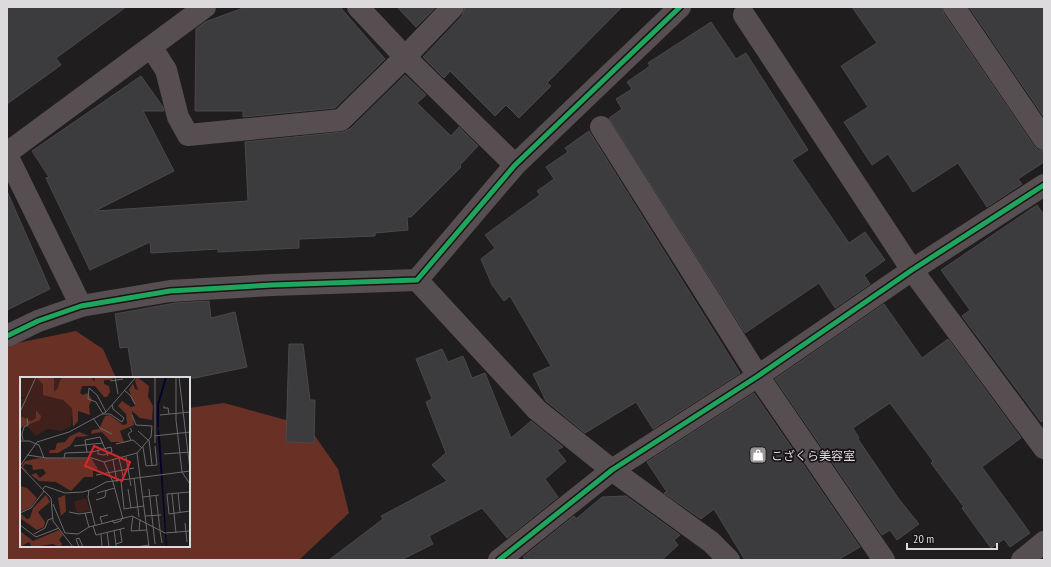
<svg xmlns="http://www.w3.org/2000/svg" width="1051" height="567" viewBox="0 0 1051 567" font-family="'PT Sans Narrow','Noto Sans JP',sans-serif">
<rect width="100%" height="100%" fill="#201d1f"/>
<path fill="#693026" d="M76 331 103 349 116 378H21V546H189V408L224 403 308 426 338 469 349 513 299 560H7V348L17 343Z"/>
<g fill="#3c3b3d" stroke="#4a484a">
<path d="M7 7H126L56 58 61 65 7 104Z"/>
<path d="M246 7H340L385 59 335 108 243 117V111H195L196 29 205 22Z"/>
<path d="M397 7H436L416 27Z"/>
<path d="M465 7H622L547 83 551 86 519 118 506 105 495 116 450 71 444 78 423 57 462 16Z"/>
<path d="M852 7H942L944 14 1034 146 1038 150 1044 151V162L1018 179 1022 184 987 207 958 163 913 192 888 154 872 165 844 122 868 107 841 66 877 43Z"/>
<path d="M969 7H1044V117Z"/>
<path d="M711 22 736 59 746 53 808 150 792 160 849 243 865 232 885 260 864 275 870 284 835 308 819 283 745 333 609 118 622 109 616 99 632 89 627 82 650 66 648 63Z"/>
<path d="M405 75 426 95 417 103 451 136 459 127 478 146 460 165 461 167 411 217H407L408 230 375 233V236L299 239V248L218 252V249L151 253 150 242 90 270 46 178 49 177 32 151 141 76 163 107 164 111H143L174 171 95 211 248 201 245 142 343 132 350 129Z"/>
<path d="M589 131 740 373 653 429 636 402 585 433 546 401 533 374 551 366 510 296 504 301 492 285 481 259 495 248 485 235 540 195 537 191 554 179 546 167 568 152 565 148Z"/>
<path d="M7 191 50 289 7 310Z"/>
<path d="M1037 205 1044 215V420L1041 422 962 316 970 310 941 270Z"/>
<path d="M209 301 211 318 235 312 247 367 195 378H133L128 347 120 348 115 314 175 303Z"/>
<path d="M884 304 922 358 948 339 1021 438 982 467 1030 533 1010 547 1004 539 991 548 962 508 964 507 931 463 933 461 890 403 853 428 859 438 858 439 898 498 919 524 897 540 890 530 882 535 775 379Z"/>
<path d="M289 344H303L310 400H315L314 443 286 442Z"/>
<path d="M442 349 448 362 463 356 472 378 485 373 511 438 531 421 563 447 557 450 566 461 545 479 558 497 507 538 482 508 429 536 433 544 401 560H329L383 519 381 516 447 481 432 465 446 453 426 402 432 399 416 359Z"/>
<path d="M754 393 860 547 838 560H745L714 509 701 519 664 493 667 492 647 462Z"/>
<path d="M626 496 680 535 674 540 678 545 662 560H526L523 557 574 516 576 519 602 497Z"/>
</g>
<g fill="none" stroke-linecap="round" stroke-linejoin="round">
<g stroke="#574e51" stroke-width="22">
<path d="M358 7 405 57 515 165"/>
<path d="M954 7 1044 139"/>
<path d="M744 15 912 270 1044 448"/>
<path d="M152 48 166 70 178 117 188 135 341 120 405 57 453 7"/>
<path d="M601 127 758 376 884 560"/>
<path d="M7 153 205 7"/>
<path d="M7 155 81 306"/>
<path d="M417 280 537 410 612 470 711 542 729 560"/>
<path d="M7 336 38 321 81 306 170 291 272 285 417 280 515 165 680 7"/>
<path d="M499 560 612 470 758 376 912 270 1044 185"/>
<path d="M1022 560 1044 542"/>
</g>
<g stroke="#181317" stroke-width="8">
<g id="cycleway">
<path d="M7 336 38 321 81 306 170 291 272 285 417 280 515 165 680 7"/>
<path d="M499 560 612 470 758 376 912 270 1044 185"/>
</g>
</g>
<use href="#cycleway" stroke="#20a55d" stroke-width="5"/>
</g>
<defs>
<g id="shop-square" transform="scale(0.9)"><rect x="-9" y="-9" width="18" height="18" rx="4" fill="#9b989a" stroke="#181317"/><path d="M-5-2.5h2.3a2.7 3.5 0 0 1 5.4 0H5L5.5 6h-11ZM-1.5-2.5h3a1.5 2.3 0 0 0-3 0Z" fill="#fff"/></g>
</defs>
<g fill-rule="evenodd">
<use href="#shop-square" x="758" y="455"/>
</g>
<g text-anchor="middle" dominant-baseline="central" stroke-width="3.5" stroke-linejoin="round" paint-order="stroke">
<g font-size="12" fill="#dddadd" stroke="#181317" text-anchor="start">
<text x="771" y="455">こざくら美容室</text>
</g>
</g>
<g transform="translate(20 377)">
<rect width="170" height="170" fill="#201d1f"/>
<path d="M0 0H94L75 8 61 9 58 33 52 35 51 49 41 54 28 52 16 59 0 42V22L5 21 0 20ZM66 121 70 134 57 136 54 125Z" fill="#3f201a"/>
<path d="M34 0V15L38 11 40 3 44 0H70L75 5V0H94L92 3H84V7L89 9 90 15 87 20H84L75 9H62L60 16 63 18 67 16 72 22 69 29 70 38 58 34V44L53 50 52 31 43 23 23 18V8L17 1ZM117 0 129 9 128 20 133 29 132 43 120 41 112 34 114 48 100 54 104 65H91L82 55 71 57 72 53 79 52 85 39 90 38 103 48 107 47 106 37 98 29 102 24 111 30 115 29 109 13 113 6 115 12 118 13 115 4ZM16 33 21 39 20 43 0 51V39L11 44 16 41ZM59 55 69 59 56 60 50 69 38 76H29L30 73H35L37 66 45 65 50 59ZM19 81 72 82 78 92 73 94V100H64L51 114 36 105 19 104 1 90 5 84ZM5 87 12 88 13 93 23 92 26 96 20 101 16 96 11 98 3 90ZM0 104V109L7 111 17 121 11 130 0 135ZM26 118 30 125 18 135 25 145 24 150 17 153 1 142V137L7 142 10 141 13 131ZM45 118 46 134 41 139 38 121ZM39 153 43 158 39 163 42 167 40 170 33 167 12 170 9 165 0 170V154L13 164Z" fill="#693026" fill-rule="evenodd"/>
<path d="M137 47 140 59 147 170H146Z" fill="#05032b"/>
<path fill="none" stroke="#05032b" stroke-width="2" d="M138 50V28L146 0"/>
<path fill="none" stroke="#6c696b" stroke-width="1" d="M95 0 98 17M135 0V66M156 0V43L162 95 170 107M159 0 170 93M90 4 103 2M104 13 110 18 115 27M144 29V31H148L149 37M0 35 16 0M83 37 76 25 68 22 69 11 77 18 86 35M83 37H90L102 45 104 41 93 32 92 28M140 38 170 35M73 41 80 51 92 57M110 51 112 54 108 57 111 63M118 54 128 63M134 59 170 55M3 63 2 57 4 50 8 48 7 41M129 63 132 88M0 64H9L19 68 24 81M96 67 113 63 122 71M54 69 83 66M123 70 126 89 137 88 135 69M67 75 65 63 80 60 88 79M117 76 129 170M144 77 170 75M7 78 27 81H72L84 85 117 76 131 60 132 49 116 48 112 38M106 80 111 109M44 81 45 76 72 75 91 70 92 75 84 78 78 77V73M99 81 104 103M93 83 97 105M84 85 93 105 103 142M0 89 17 65 49 55 86 35 116 0M0 89 31 121 33 144 53 170M76 98 114 91M114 101 119 140M101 104 104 131M23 112 25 109 45 116 63 115 73 112 86 105 170 94M108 112 111 131M129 112 135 167M69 113 68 120 75 148M170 115 147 117 149 137 170 134M77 116 95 111M158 116 160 135M152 117 156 156M136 119 140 153M123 120 139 118M76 123 85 120 86 114M33 127 45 156M103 132 124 129M49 135 59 137 72 135M0 136 11 131 24 114M65 136 69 150M113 139 111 154 127 153M125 139 141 138M92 143 94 146 101 144 102 141M82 146 80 140 88 138M165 146 167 165M0 148 16 160 39 151M73 149 76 158 105 151M94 153 96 167M119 154 120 142M140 154 142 166M87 155 89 170M45 156 58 157 69 150 112 139 145 156 170 154M14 157 25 151 28 143 33 141M81 157 82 170M59 170 56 162 59 161 63 170M96 170V167L102 165 100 152M117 170 129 168"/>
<path fill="#d62828" fill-opacity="0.15" stroke="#d62828" stroke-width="2" d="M74 69 110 85 102 104 65 89Z"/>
<rect width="170" height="170" fill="none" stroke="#dddadd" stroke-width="2"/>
</g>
<rect width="1051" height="567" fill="none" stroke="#dddadd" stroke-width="16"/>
<path d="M907 543v6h90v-6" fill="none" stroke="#dddadd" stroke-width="2"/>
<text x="913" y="543" font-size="12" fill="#dddadd" stroke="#181317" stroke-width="3" paint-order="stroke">20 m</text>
</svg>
